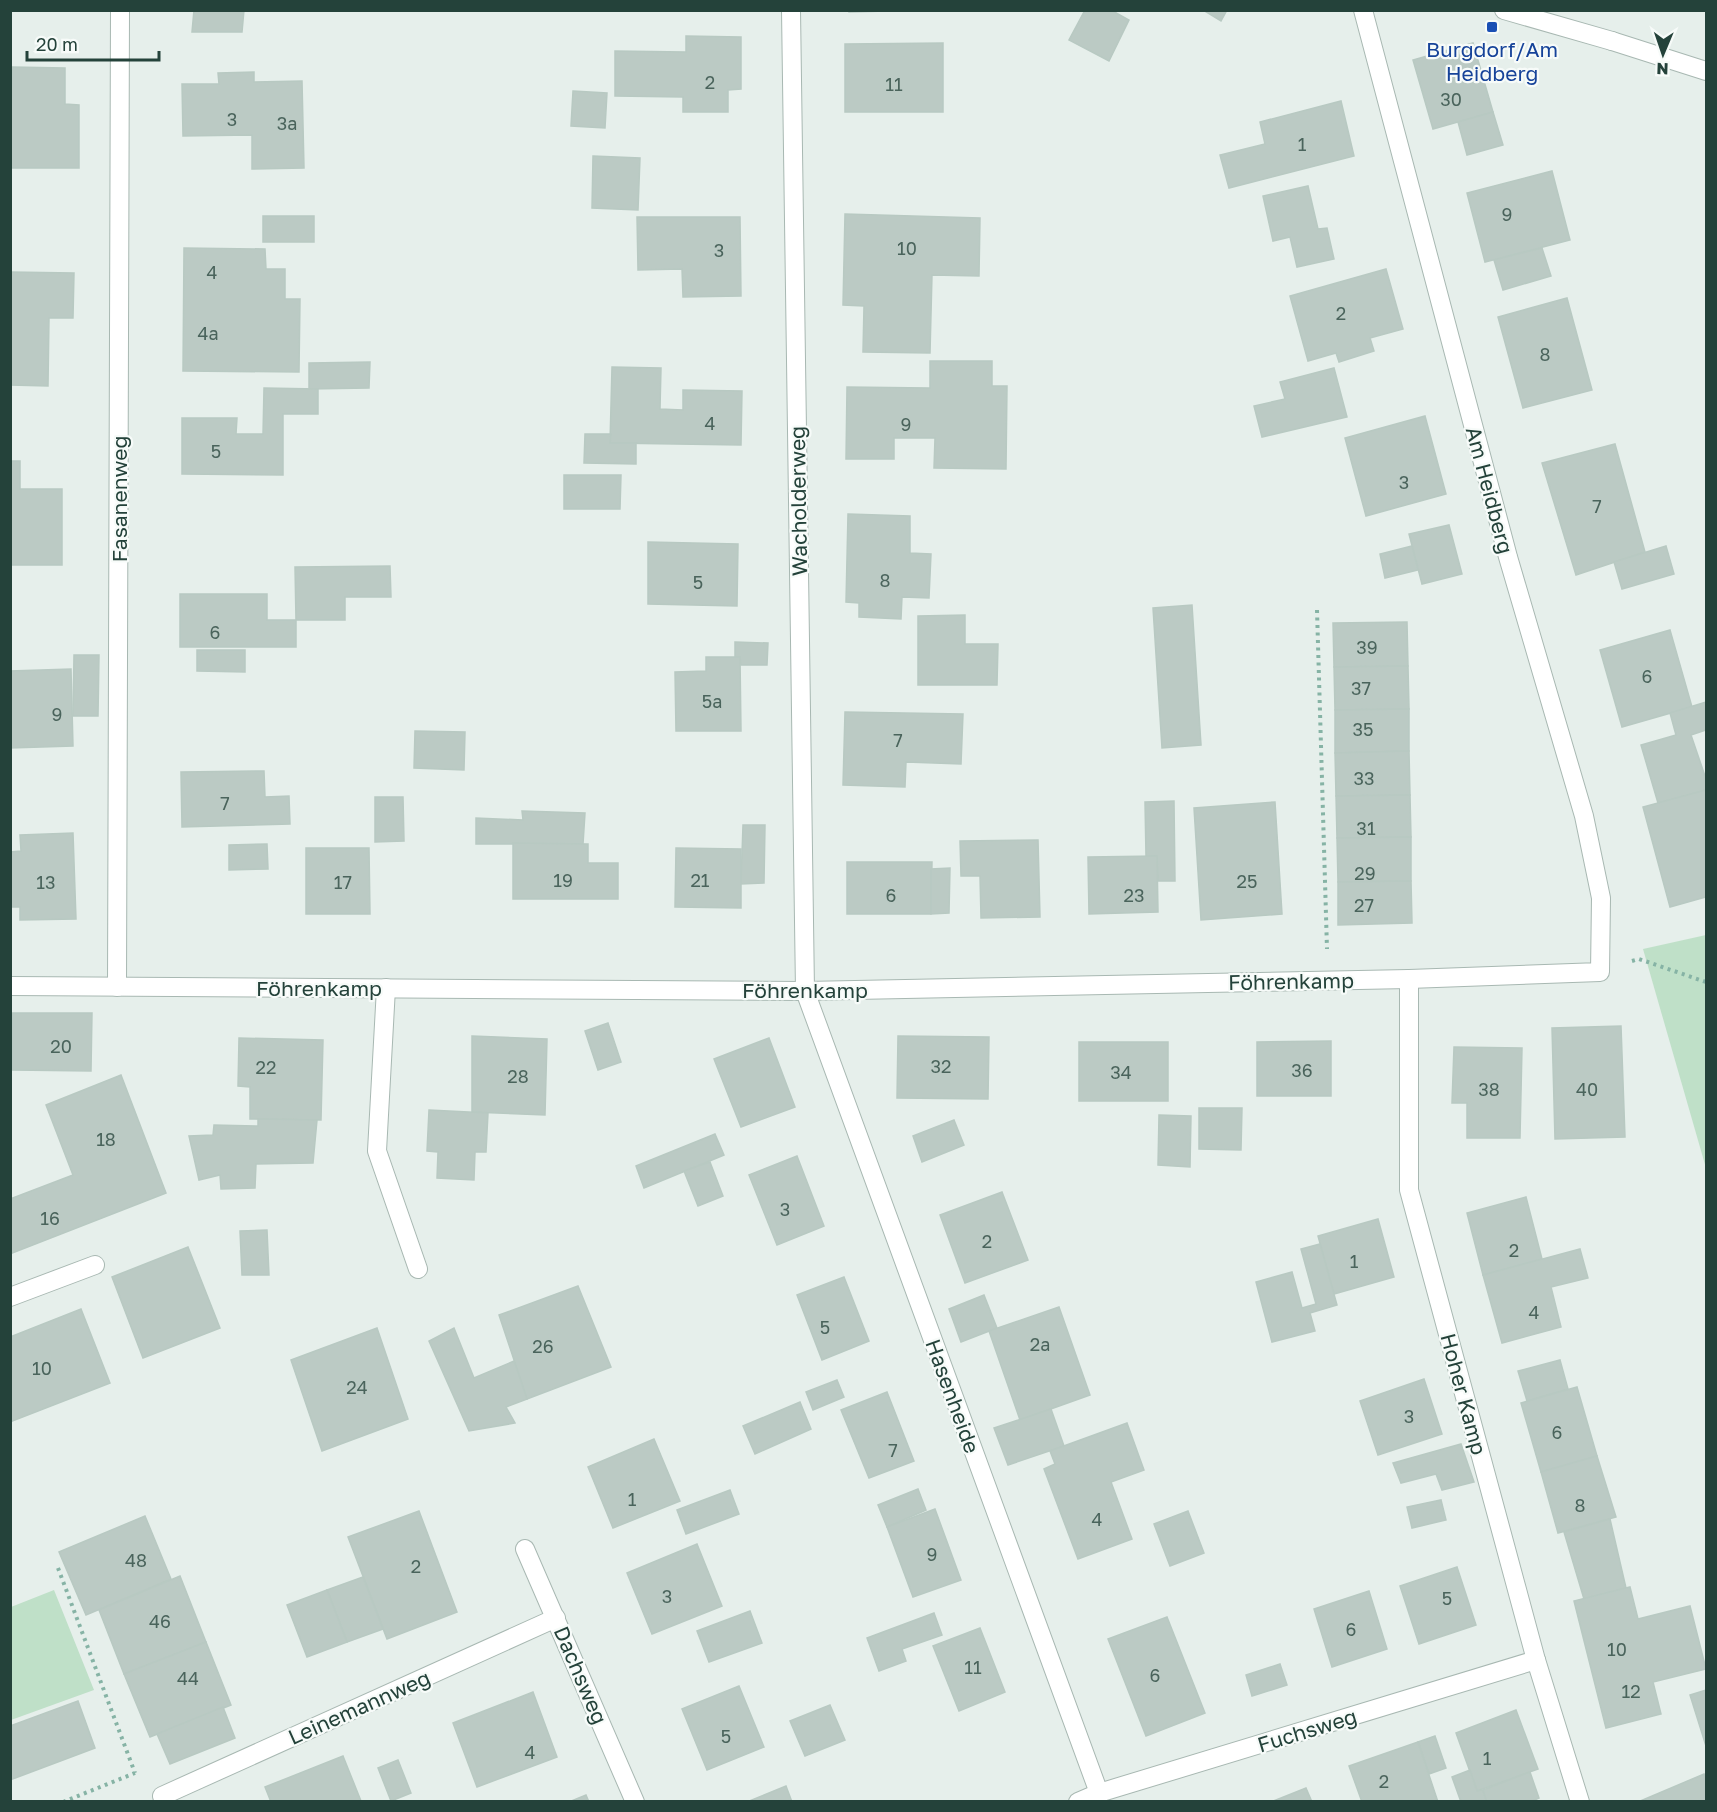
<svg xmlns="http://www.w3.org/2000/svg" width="1717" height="1812" viewBox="0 0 1717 1812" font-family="'Golos Text',sans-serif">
<rect width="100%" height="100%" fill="#e6efeb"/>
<g fill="#bfe0c8">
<path d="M1706 935V1168L1643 949Z"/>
<path d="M54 1590 94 1690 11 1720V1607Z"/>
</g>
<g fill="#bbcac4" stroke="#b8c9c2" stroke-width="1.5">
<path d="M194 10H244L242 32H192Z"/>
<path d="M849 10H887V11L849 12Z"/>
<path d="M1085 10H1111L1129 20 1109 61 1069 40Z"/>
<path d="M1203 10H1227L1221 21Z"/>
<path d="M686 36 741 37V89L728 90V112H683V97L615 96V51L686 52Z"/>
<path d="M943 43V112H845V44Z"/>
<path d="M1473 43 1493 112 1433 129 1413 60Z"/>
<path d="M12 67 65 68V104L79 105V168H10Z"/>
<path d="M254 72V82L302 81 304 168 252 169V135L183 136 182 84H219L218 73Z"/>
<path d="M573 91 607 93 605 128 571 126Z"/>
<path d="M1341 101 1354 156 1229 188 1220 155 1265 144 1260 122Z"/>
<path d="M1493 112 1503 145 1467 155 1458 122Z"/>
<path d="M593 156 640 158 638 210 592 208Z"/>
<path d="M1552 171 1570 240 1485 262 1467 193Z"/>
<path d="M1308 186 1318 229 1327 228 1334 259 1297 267 1290 237 1273 241 1263 196Z"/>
<path d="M845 214 980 218 979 276 932 275 930 353 863 352 864 306 843 305Z"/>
<rect x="263" y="216" width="51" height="26"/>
<path d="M637 217H740L741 296 683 297 682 269 638 270Z"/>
<path d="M184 248 265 249 266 269H285V299H300L299 372 183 371Z"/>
<path d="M1542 248 1551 276 1503 290 1494 260Z"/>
<path d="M1386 269 1403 329 1370 338 1374 351 1339 362 1336 353 1308 361 1290 296Z"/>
<path d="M10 272 74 273 73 318H49L48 386 10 385Z"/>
<path d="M1567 298 1592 390 1523 408 1498 317Z"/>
<path d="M930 361H992V386H1007L1006 469 934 468 935 438H894V459H846L847 387 930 388Z"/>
<path d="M370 362 369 388 309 389V363Z"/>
<path d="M612 367 661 368 660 409 683 410V390L742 391 741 445 610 443Z"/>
<path d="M1334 368 1347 417 1262 437 1254 406 1285 399 1280 382Z"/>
<path d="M264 388 318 389V414H283V475L182 474V418H237L236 434H263Z"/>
<path d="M1425 416 1446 494 1366 516 1345 438Z"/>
<path d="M585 434H611L610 443H636V464L584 463Z"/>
<path d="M1615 444 1645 552 1576 575 1542 463Z"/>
<path d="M10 461H20V489H62V565H10Z"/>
<path d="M564 475H621L620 509H564Z"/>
<path d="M848 514 910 516V553L931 554 929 598 902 597 901 619 859 617V603L846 602Z"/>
<path d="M1449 525 1462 574 1422 584 1409 534Z"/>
<path d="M648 542 738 544 737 606 648 604Z"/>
<path d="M1412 546 1418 570 1385 578 1380 554Z"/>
<path d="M1666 546 1674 574 1622 589 1614 562Z"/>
<path d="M390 566 391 597H345V620H296L295 567Z"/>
<path d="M180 594H267V620H296V647H180Z"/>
<path d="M1192 605 1201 745 1162 748 1153 608Z"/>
<path d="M965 615V644H998L997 685H918V616Z"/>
<path d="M1407 622 1408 666 1334 667 1333 623Z"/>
<path d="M1670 630 1692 707 1622 727 1600 650Z"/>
<path d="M735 642 768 643 767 665H741L740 657H735Z"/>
<path d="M197 650H245V672L197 671Z"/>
<path d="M74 655H99L98 716H73Z"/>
<path d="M706 657H740L741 731H676L675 672 706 671Z"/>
<path d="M1408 666 1409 709 1335 710 1334 667Z"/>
<path d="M71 669 73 746 10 748V671Z"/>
<path d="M1706 702V730L1691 735 1706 779V790L1658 803 1641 745 1676 735 1670 713Z"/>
<path d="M1409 709V751L1335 753V710Z"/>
<path d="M845 712 963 714 961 764 906 762 905 787 843 785Z"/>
<path d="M415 731 465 732 464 770 414 768Z"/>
<path d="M1409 751 1410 795 1336 796 1335 753Z"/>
<path d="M264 771 265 797 289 796 290 824 182 827 181 772Z"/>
<path d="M1706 790V897L1670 907 1643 807Z"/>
<path d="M1410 795 1411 837 1337 838 1336 796Z"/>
<path d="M375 797H403L404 841 375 842Z"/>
<path d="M1174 801 1175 881H1158L1157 856H1146L1145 802Z"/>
<path d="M1275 802 1282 914 1201 920 1194 808Z"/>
<path d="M522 811 585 813 583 844H476V818L523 820Z"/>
<path d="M743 825H765L764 883 741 884Z"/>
<path d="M73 833 76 919 20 920V907H10V852L21 851 20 835Z"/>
<path d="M1411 837V881L1338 882 1337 838Z"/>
<path d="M1038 840 1040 917 981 918 980 876H961L960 841Z"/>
<path d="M513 843 588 844V863H618V899H513Z"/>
<path d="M267 844 268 869 229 870V845Z"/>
<path d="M306 848H369L370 914H306Z"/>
<path d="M676 848 741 849V908L675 907Z"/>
<path d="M1157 856 1158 912 1089 914 1088 857Z"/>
<path d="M847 862H932L931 914H847Z"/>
<path d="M950 868 949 913 931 914V869Z"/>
<path d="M1411 881 1412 923 1338 925V882Z"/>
<path d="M12 1013H92L91 1071 12 1070Z"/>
<path d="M608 1023 621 1062 598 1070 585 1031Z"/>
<path d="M1621 1026 1625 1137 1555 1139 1552 1028Z"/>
<path d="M472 1036 547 1039 545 1115 472 1112Z"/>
<path d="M898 1036 989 1037 988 1099 897 1098Z"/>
<path d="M239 1038 323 1040 321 1120 250 1119V1087L238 1086Z"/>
<path d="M769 1038 795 1107 741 1127 714 1059Z"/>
<path d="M1331 1041V1096H1257V1042Z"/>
<rect x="1079" y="1042" width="89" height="59"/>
<path d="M1454 1047 1522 1048 1520 1138H1467V1103H1452Z"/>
<path d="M121 1075 166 1193 10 1254V1199L73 1175 46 1105Z"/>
<path d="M1199 1108H1242L1241 1150 1199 1149Z"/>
<path d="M429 1110 488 1113 486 1152H475L474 1180 437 1178 438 1152 427 1151Z"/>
<path d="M1159 1115 1191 1116 1190 1167 1158 1165Z"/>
<path d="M258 1119 317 1120 313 1163 256 1164 255 1188 221 1189 220 1175 199 1180 189 1136 213 1135 214 1125 258 1126Z"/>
<path d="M954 1120 964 1145 922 1162 913 1136Z"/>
<path d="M715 1134 724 1155 644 1188 636 1166Z"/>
<path d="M797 1156 824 1226 777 1245 749 1175Z"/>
<path d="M710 1162 723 1196 698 1206 684 1171Z"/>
<path d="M1002 1192 1028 1260 965 1283 940 1215Z"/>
<path d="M1526 1197 1542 1259 1483 1275 1467 1213Z"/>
<path d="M1378 1219 1394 1277 1334 1294 1318 1236Z"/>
<path d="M267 1230 269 1275H242L240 1231Z"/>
<path d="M1320 1244 1337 1305 1310 1313 1315 1331 1272 1342 1256 1282 1292 1272 1302 1308 1316 1304 1301 1249Z"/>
<path d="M188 1247 220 1328 143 1358 112 1277Z"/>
<path d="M1580 1249 1588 1278 1551 1287 1561 1327 1502 1343 1483 1275Z"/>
<path d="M844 1277 869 1341 822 1360 797 1295Z"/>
<path d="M578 1286 611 1367 527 1399 499 1315Z"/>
<path d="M984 1295 997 1328 961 1342 949 1309Z"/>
<path d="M1059 1307 1090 1395 1020 1420 989 1331Z"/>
<path d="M81 1309 110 1383 10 1422V1337Z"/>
<path d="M377 1328 408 1419 322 1451 291 1360Z"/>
<path d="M454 1328 474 1378 514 1361 527 1399 506 1407 515 1423 469 1431 429 1341Z"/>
<path d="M1560 1360 1568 1389 1527 1401 1518 1371Z"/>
<path d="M1424 1379 1442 1434 1378 1455 1360 1401Z"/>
<path d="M837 1380 844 1397 813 1410 806 1392Z"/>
<path d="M1577 1387 1597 1456 1541 1472 1521 1403Z"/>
<path d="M887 1392 914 1461 869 1478 841 1410Z"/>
<path d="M800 1402 811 1429 755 1454 743 1426Z"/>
<path d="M1051 1409 1064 1446 1008 1465 994 1428Z"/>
<path d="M1127 1423 1144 1470 1111 1482 1132 1539 1078 1559 1044 1469 1055 1464 1050 1451Z"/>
<path d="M654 1439 680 1501 613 1528 588 1467Z"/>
<path d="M1461 1444 1474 1482 1442 1490 1436 1474 1401 1483 1393 1463Z"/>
<path d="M1597 1456 1616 1517 1558 1533 1541 1472Z"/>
<path d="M918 1489 926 1510 887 1527 878 1505Z"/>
<path d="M730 1490 739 1514 686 1534 677 1510Z"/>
<path d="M1441 1500 1446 1520 1412 1528 1407 1507Z"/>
<path d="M935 1509 961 1580 913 1597 887 1527Z"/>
<path d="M419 1511 457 1612 387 1639 348 1537Z"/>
<path d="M1188 1511 1204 1553 1170 1566 1154 1524Z"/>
<path d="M145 1516 171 1579 86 1615 59 1552Z"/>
<path d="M1610 1519 1626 1588 1584 1599 1564 1532Z"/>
<path d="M697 1544 722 1606 652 1634 627 1573Z"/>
<path d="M1457 1567 1476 1625 1419 1644 1400 1586Z"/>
<path d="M180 1576 206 1642 124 1674 99 1610Z"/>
<path d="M363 1577 383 1629 347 1642 327 1590Z"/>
<path d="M1630 1587 1638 1619 1690 1606 1706 1669 1653 1682 1661 1714 1606 1728 1574 1601Z"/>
<path d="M327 1590 347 1642 307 1657 287 1605Z"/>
<path d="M1369 1591 1387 1649 1332 1667 1314 1609Z"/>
<path d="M750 1611 762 1643 709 1662 697 1631Z"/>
<path d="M934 1613 942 1635 902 1649 906 1661 879 1671 867 1638Z"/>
<path d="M1167 1617 1205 1713 1146 1736 1108 1639Z"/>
<path d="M980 1628 1005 1692 959 1711 933 1646Z"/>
<path d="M206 1642 231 1705 150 1737 124 1674Z"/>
<path d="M1280 1664 1287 1685 1252 1696 1246 1675Z"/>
<path d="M739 1686 764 1747 707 1770 682 1709Z"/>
<path d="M1706 1690V1746L1690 1695Z"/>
<path d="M533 1692 557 1757 477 1787 453 1723Z"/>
<path d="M78 1701 95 1748 10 1780V1726Z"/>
<path d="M830 1705 845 1740 805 1756 790 1721Z"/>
<path d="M223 1707 235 1738 170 1764 157 1734Z"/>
<path d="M1516 1710 1538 1769 1477 1791 1456 1733Z"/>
<path d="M1435 1736 1446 1768 1429 1774 1418 1742Z"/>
<path d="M1418 1742 1438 1802H1362L1349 1766Z"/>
<path d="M343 1756 361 1801 271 1802 265 1787Z"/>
<path d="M398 1760 411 1793 391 1801 378 1768Z"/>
<path d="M1470 1770 1477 1791 1483 1790 1487 1802H1461L1452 1777Z"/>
<path d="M1530 1772 1539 1798 1530 1802H1487L1483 1790Z"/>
<path d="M1704 1774 1706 1780V1802H1638Z"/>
<path d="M786 1786 792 1802H747Z"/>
<path d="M1306 1788 1312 1802H1271Z"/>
<path d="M586 1795 589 1802H569Z"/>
</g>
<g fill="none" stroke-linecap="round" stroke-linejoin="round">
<g stroke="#a8b8b2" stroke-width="20">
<g id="service">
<path d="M1612 41 1706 71"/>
<path d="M386 988 377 1151 418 1269"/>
<path d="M10 1297 95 1265"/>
</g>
</g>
<g stroke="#a8b8b2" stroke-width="20">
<g id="minor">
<path d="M791 10 805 991 1099 1793 1097 1802"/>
<path d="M1504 10 1612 41"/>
<path d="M1409 979V1190L1536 1660 1580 1802"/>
<path d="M10 986 805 991 1409 979 1600 972 1601 898 1584 816 1508 557 1363 10"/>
<path d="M117 987 120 10"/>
<path d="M525 1549 635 1802"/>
<path d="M164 1802 162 1796 556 1618"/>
<path d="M1078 1802 1099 1793 1536 1660"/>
</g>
</g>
<g stroke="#86b3a5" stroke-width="4" stroke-dasharray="3 4.5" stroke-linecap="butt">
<path d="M1317 610 1327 949"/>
<path d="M1632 961 1639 959 1706 982"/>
<path d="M58 1568 135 1773"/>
<path d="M63 1802 135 1773"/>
</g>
<use href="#service" stroke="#fff" stroke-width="18"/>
<use href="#minor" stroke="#fff" stroke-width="18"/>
</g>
<rect fill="#1a4fb4" stroke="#f7fbf9" stroke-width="2" x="1486" y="21" width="12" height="12" rx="3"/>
<g text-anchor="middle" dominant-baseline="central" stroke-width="4.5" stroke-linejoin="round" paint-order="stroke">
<g font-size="18" fill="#4a645c">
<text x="710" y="82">2</text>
<text x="894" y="84">11</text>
<text x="1451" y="99">30</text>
<text x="232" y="119">3</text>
<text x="287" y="123">3a</text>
<text x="1302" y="144">1</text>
<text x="1507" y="214">9</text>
<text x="907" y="248">10</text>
<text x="719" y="250">3</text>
<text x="212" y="272">4</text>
<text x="1341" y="313">2</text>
<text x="208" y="333">4a</text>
<text x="1545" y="354">8</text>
<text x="710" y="423">4</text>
<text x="906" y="424">9</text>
<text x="216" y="451">5</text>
<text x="1404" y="482">3</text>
<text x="1597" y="506">7</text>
<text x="885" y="580">8</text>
<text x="698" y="582">5</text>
<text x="215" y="632">6</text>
<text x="1367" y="647">39</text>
<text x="1647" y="676">6</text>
<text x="1361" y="688">37</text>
<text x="712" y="701">5a</text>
<text x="57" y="714">9</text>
<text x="1363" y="729">35</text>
<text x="898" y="740">7</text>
<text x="1364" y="778">33</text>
<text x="225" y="803">7</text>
<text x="1366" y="828">31</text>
<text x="1365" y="873">29</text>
<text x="563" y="880">19</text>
<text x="700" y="880">21</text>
<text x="1247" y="881">25</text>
<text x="46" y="882">13</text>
<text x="343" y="882">17</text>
<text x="891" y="895">6</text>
<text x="1134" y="895">23</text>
<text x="1364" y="905">27</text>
<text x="61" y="1046">20</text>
<text x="941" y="1066">32</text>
<text x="266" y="1067">22</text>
<text x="1302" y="1070">36</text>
<text x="1121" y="1072">34</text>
<text x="518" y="1076">28</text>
<text x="1489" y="1089">38</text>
<text x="1587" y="1089">40</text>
<text x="106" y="1139">18</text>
<text x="785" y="1209">3</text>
<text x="50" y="1218">16</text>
<text x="987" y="1241">2</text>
<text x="1514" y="1250">2</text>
<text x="1354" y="1261">1</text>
<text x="1534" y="1312">4</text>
<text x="825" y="1327">5</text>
<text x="1040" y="1344">2a</text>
<text x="543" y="1346">26</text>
<text x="42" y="1368">10</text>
<text x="357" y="1387">24</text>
<text x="1409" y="1416">3</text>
<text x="1557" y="1432">6</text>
<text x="893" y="1450">7</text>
<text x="632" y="1499">1</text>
<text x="1580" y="1505">8</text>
<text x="1097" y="1519">4</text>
<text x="932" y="1554">9</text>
<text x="136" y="1560">48</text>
<text x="416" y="1566">2</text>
<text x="667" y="1596">3</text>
<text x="1447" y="1598">5</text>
<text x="160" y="1621">46</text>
<text x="1351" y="1629">6</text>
<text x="1617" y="1649">10</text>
<text x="973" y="1667">11</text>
<text x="1155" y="1675">6</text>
<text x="188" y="1678">44</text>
<text x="1631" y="1691">12</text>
<text x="726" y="1736">5</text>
<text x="530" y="1752">4</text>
<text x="1487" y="1758">1</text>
<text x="1384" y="1781">2</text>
</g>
<g font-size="21" fill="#164399" stroke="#f7fbf9">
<text x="1492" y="49">Burgdorf/Am<tspan x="1492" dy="24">Heidberg</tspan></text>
</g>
<g font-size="21" fill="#24423a" stroke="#f7fbf9">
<text transform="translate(1490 490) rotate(75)">Am Heidberg</text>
<text transform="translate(119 499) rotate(-90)">Fasanenweg</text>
<text transform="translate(798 501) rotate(-91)">Wacholderweg</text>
<text transform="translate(1291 981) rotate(-1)">Föhrenkamp</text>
<text x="319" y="988">Föhrenkamp</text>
<text x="805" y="990">Föhrenkamp</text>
<text transform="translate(1464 1394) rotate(75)">Hoher Kamp</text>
<text transform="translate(953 1396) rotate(70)">Hasenheide</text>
<text transform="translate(581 1675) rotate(67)">Dachsweg</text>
<text transform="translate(359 1707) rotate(-24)">Leinemannweg</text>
<text transform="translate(1307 1730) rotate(-17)">Fuchsweg</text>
</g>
</g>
<rect width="1717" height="1812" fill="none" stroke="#24423a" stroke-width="24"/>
<g transform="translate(1663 54) rotate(182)" stroke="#f7fbf9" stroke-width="4.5" paint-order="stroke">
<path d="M0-4.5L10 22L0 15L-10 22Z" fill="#24423a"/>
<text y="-9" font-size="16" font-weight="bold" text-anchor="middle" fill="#24423a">N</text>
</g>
<path d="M27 51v9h132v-9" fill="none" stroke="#24423a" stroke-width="3"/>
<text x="36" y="51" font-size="18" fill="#24423a" stroke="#f7fbf9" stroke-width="4.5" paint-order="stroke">20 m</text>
</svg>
